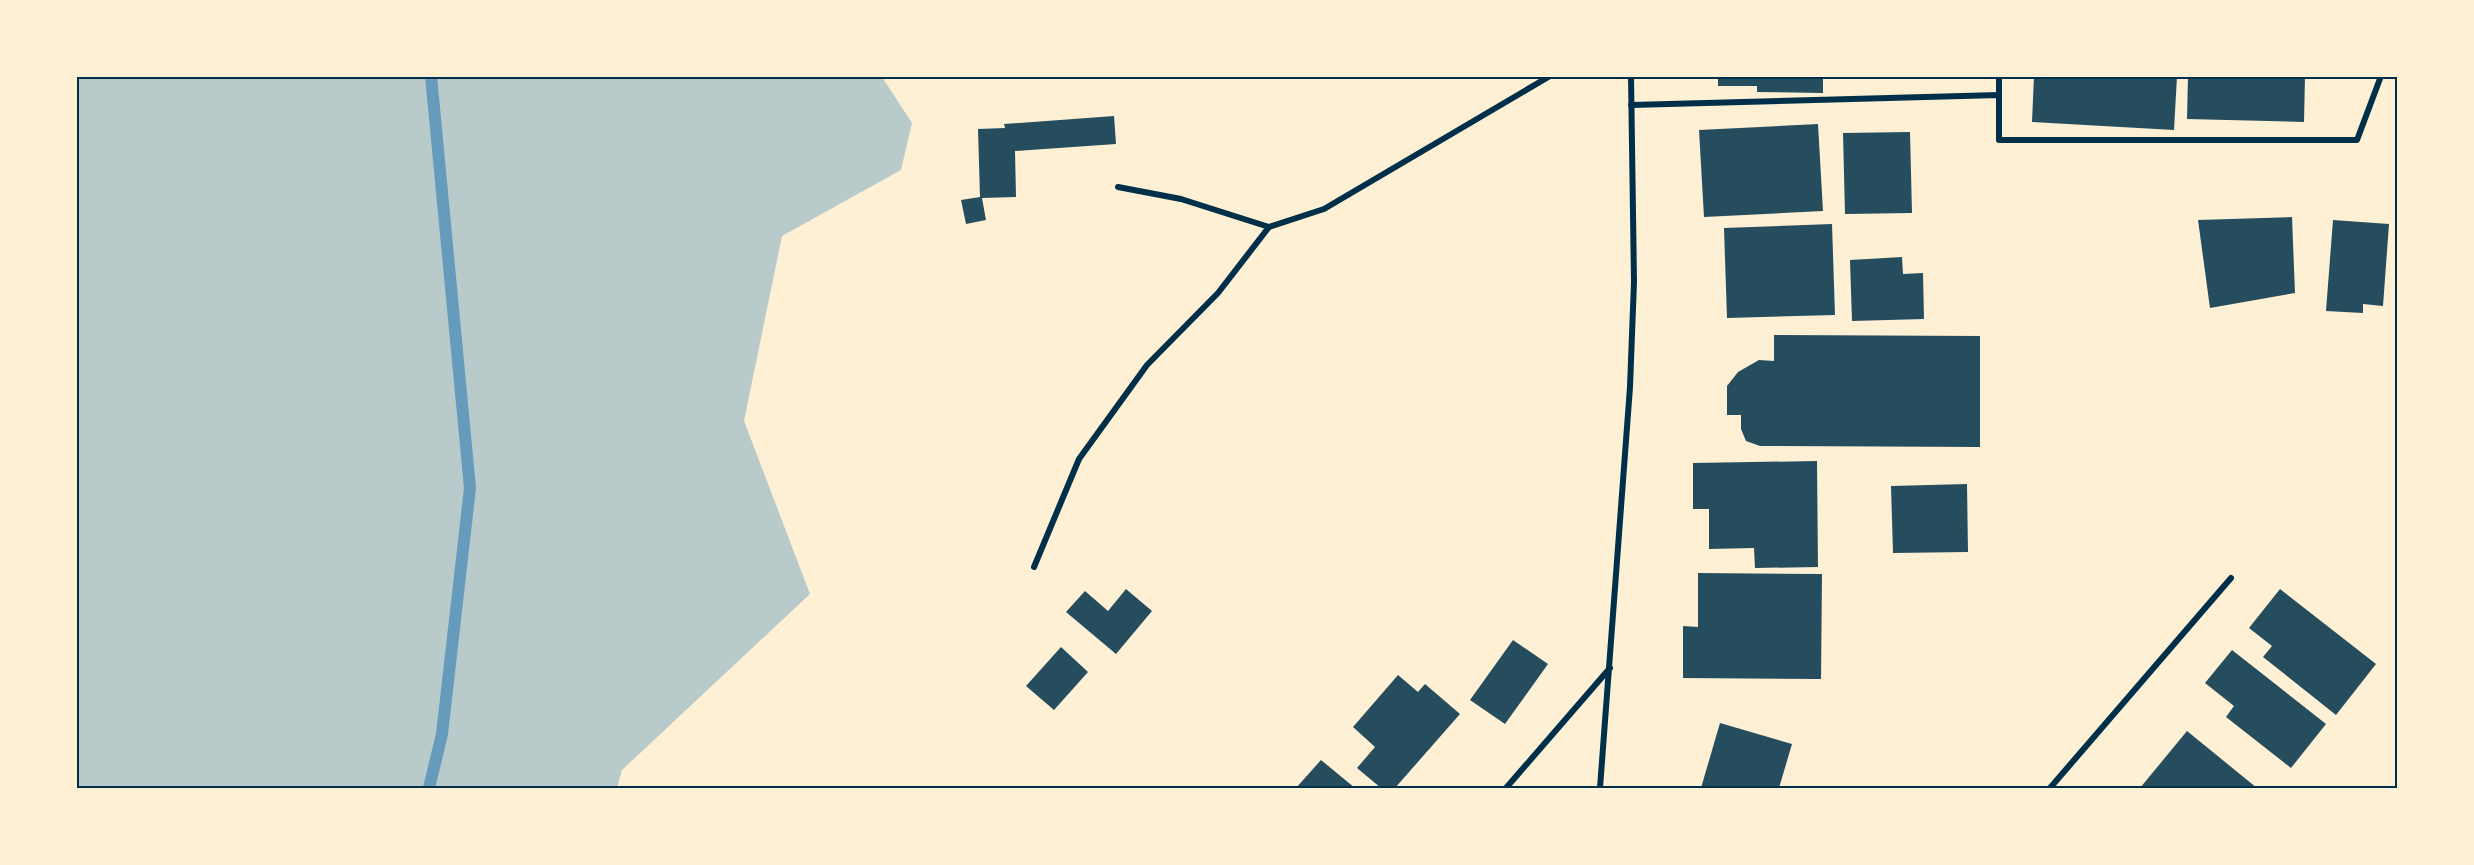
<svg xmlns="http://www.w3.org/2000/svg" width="2474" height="865" viewBox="0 0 2474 865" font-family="'Varela Round',sans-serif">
<rect width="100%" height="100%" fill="#fdf0d5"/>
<path fill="#b9caca" d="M76 77H882L912 123 901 170 782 236 744 421 810 594 622 770 617 788H77Z"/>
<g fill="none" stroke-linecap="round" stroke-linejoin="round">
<path stroke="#669bbc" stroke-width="12" d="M429 788 442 734 470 488 431 76"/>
</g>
<g fill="#264d5e">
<path d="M1718 76H1823V93L1757 92V86H1718Z"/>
<path d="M2034 76H2177L2174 130 2032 122Z"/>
<path d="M2188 76H2305L2304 122 2187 119Z"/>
<path d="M1114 116 1116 144 1015 151 1016 197 982 198 986 220 966 224 961 200 980 197 978 129 1005 128 1004 124Z"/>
<path d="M1818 124 1823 211 1704 217 1699 130Z"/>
<path d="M1910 132 1912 213 1845 214 1843 133Z"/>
<path d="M2292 217 2295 293 2210 308 2198 220Z"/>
<path d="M2333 220 2389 224 2383 306 2363 304V313L2326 311Z"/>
<path d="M1832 224 1835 315 1727 318 1724 228Z"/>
<path d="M1902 257 1903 274 1923 273 1924 319 1852 321 1850 260Z"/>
<path d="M1774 335 1980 336V447L1760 446 1746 441 1741 429V415H1727V386L1738 372 1759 360 1774 361Z"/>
<path d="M1817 461 1818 567 1755 568 1754 548 1709 549V509H1693V463Z"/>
<path d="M1967 484 1968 552 1893 553 1891 486Z"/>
<path d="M1698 573 1822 574 1821 679 1683 678V626L1698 627Z"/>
<path d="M1126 589 1152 611 1116 654 1066 612 1085 591 1108 611Z"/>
<path d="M2280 589 2376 664 2336 715 2263 657 2272 646 2249 628Z"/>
<path d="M1513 640 1548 664 1505 724 1470 700Z"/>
<path d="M1061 647 1088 672 1054 710 1026 686Z"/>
<path d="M2232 650 2326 724 2291 768 2226 717 2234 706 2205 683Z"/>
<path d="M1398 675 1418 692 1425 684 1460 714 1395 788H1381L1357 768 1375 747 1353 727Z"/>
<path d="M1720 723 1792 744 1779 788H1701Z"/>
<path d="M2187 731 2257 788H2140Z"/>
<path d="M1321 760 1355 788H1296Z"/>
</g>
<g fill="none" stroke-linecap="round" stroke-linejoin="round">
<g stroke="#003049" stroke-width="6">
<path d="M1999 95V76"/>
<path d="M1631 105 1999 95V140H2357L2381 76"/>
<path d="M1118 187 1181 199 1269 227 1324 209 1550 76"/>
<path d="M1034 567 1079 459 1147 365 1218 293 1269 227"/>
<path d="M1506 788 1610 668"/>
<path d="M1600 788 1630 387 1634 282 1631 76"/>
<path d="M2050 788 2231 578"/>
</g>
</g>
<rect width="2474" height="865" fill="none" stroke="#fdf0d5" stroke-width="156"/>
<rect x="78" y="78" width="2318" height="709" fill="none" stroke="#003049" stroke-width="2"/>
</svg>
